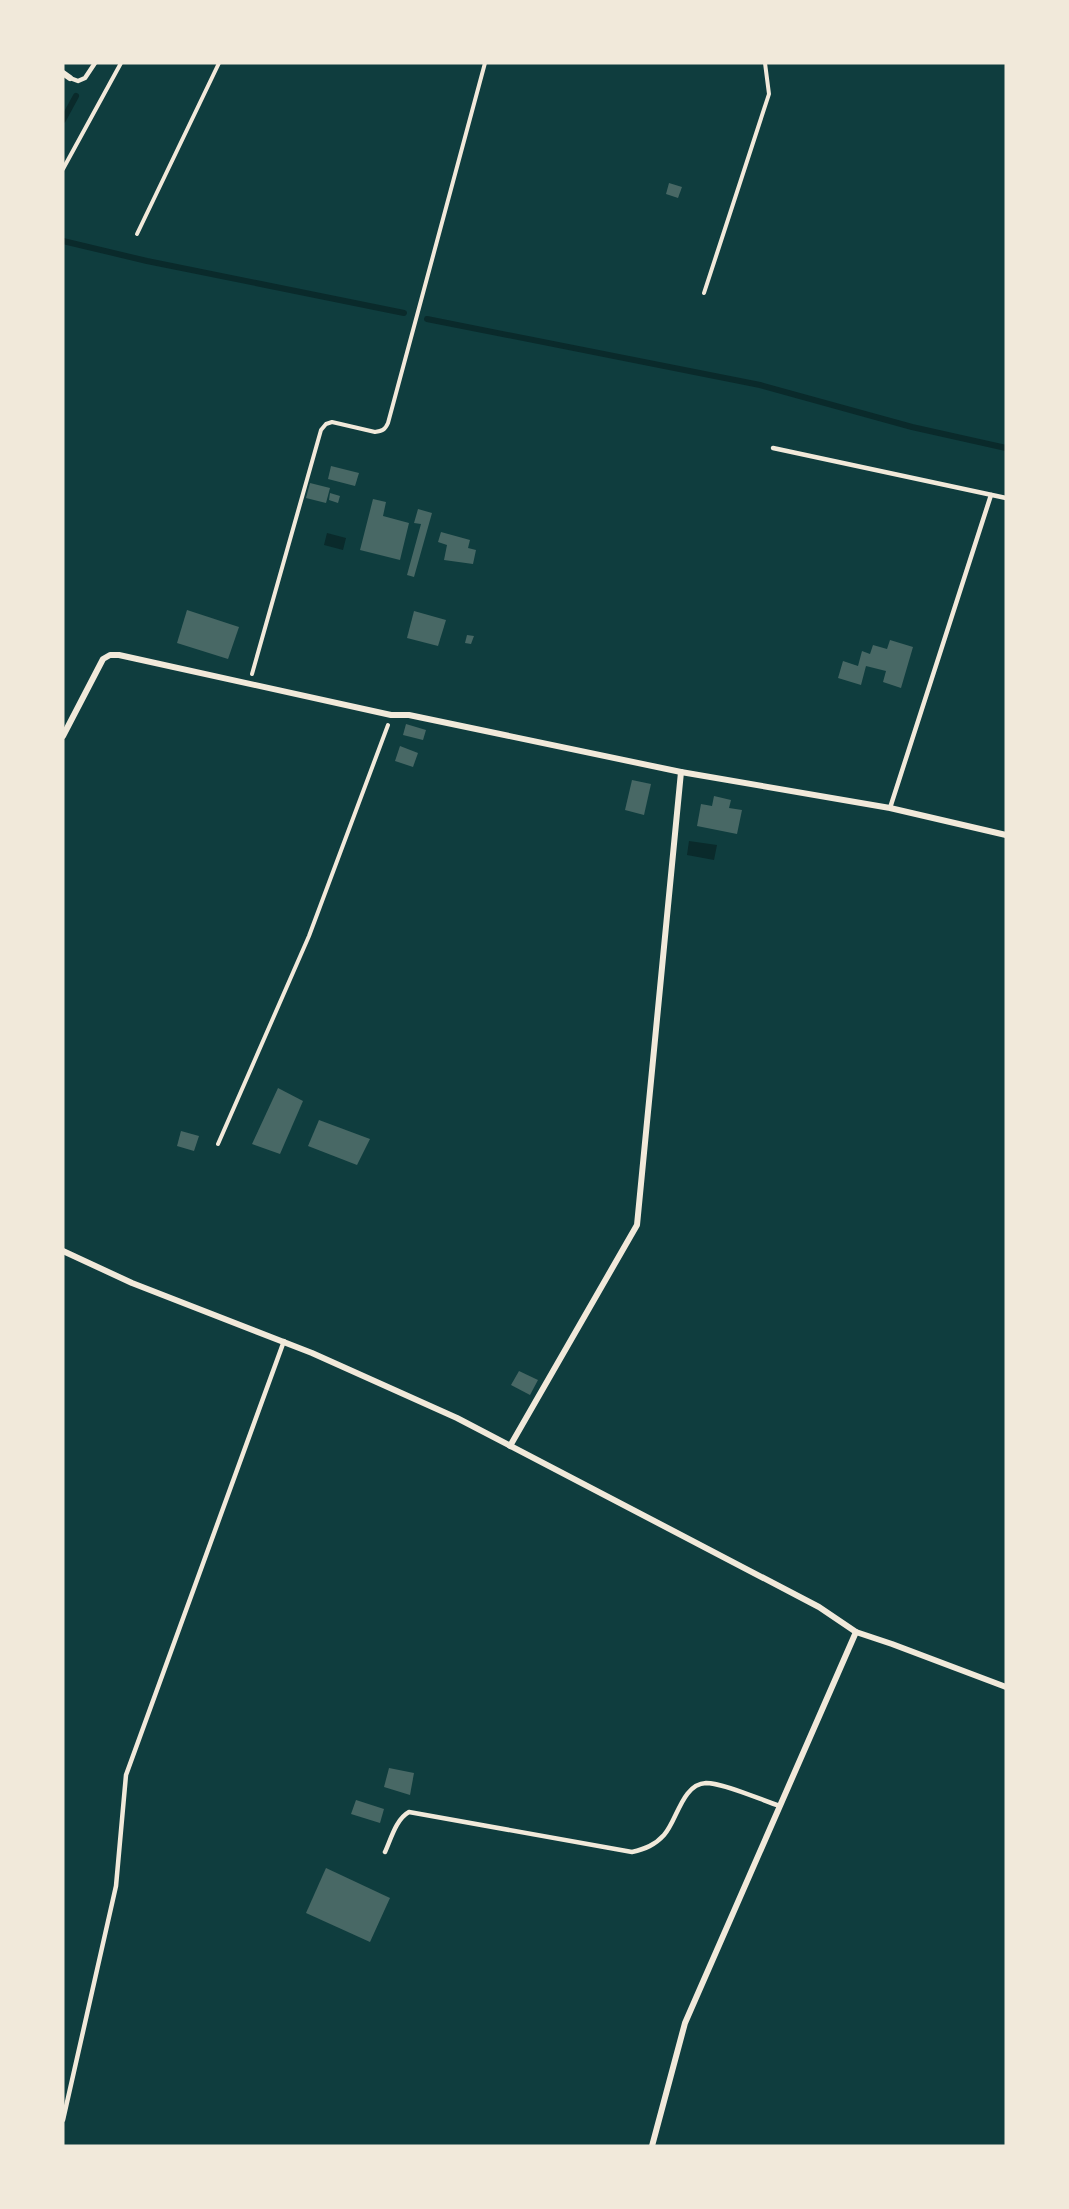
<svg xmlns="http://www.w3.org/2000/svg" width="1069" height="2209" viewBox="0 0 1069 2209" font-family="'Exo 2',sans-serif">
<rect width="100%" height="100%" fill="#0f3d3e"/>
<g fill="#0a2a2b">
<path d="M327 533 346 538 343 550 324 545Z"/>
<path d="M689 841 717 845 714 860 687 855Z"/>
</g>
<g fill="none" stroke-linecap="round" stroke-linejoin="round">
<g stroke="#0a2a2b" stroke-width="6">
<path d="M63 120 76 96"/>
<path d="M63 241 147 261 404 313"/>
<path d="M427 319 760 385 912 427 1006 448"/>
</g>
</g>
<g fill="#486865">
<path d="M669 183 682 187 678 198 666 194Z"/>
<path d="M331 466 359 473 355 486 328 479Z"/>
<path d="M310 483 330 488 326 503 306 498Z"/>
<path d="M330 493 340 496 338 503 329 500Z"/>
<path d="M373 499 386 502 383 516 409 523 400 560 360 550Z"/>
<path d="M418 509 432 513 414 577 407 575 421 524 414 523Z"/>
<path d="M441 532 470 540 468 548 476 550 473 564 444 560 447 545 438 542Z"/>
<path d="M187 610 239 627 228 659 177 643Z"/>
<path d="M414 611 446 620 438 646 407 638Z"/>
<path d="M467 635 474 636 471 644 465 643Z"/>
<path d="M890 640 913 647 901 688 883 682 886 671 866 666 861 685 838 678 843 661 858 666 862 651 870 654 873 645 887 649Z"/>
<path d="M406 724 426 730 423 740 403 735Z"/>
<path d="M400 746 418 753 413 767 395 761Z"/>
<path d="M632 780 651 784 644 815 625 810Z"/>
<path d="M714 796 731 800 729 808 742 810 737 834 697 826 701 804 712 806Z"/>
<path d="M278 1088 303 1101 280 1154 252 1144Z"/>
<path d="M319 1120 370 1139 357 1165 308 1146Z"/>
<path d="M181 1131 199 1136 194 1151 177 1146Z"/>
<path d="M519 1371 538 1380 530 1395 511 1385Z"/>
<path d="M389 1768 414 1773 410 1795 384 1787Z"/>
<path d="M356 1800 384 1809 380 1823 351 1814Z"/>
<path d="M326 1868 390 1898 370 1942 306 1913Z"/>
</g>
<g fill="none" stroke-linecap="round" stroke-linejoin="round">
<g stroke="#f1e9da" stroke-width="4">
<path d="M63 169 121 63"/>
<path d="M137 234 219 63"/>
<path d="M704 293 769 94 765 63"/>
<path d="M252 674 321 430 326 424 332 422 375 432C382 431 385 430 388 423L485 63"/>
<path d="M218 1144 309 936 388 725"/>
</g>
<g stroke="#f1e9da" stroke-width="4.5">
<path d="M70 78 78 81 85 78 95 63"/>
<path d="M773 448 1006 498"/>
<path d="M890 808 991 495"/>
<path d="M385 1852C391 1839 396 1819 409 1812L632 1852C645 1849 655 1845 664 1835 677 1821 682 1784 706 1783 724 1783 761 1800 780 1806"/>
<path d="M63 2120 116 1886 126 1775 284 1341"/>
</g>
<g stroke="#f1e9da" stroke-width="6">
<path d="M63 73 70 78"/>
<path d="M63 736 103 659 110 655H119L391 715H409L681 772 890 808 1006 835"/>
<path d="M63 1251 132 1283 312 1353 457 1418 819 1607 856 1632 892 1644 1006 1687"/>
<path d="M510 1446 637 1225 681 772"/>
<path d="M652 2146 685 2023 856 1632"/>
</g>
</g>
<rect width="1069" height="2209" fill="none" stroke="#f1e9da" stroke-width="129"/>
</svg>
